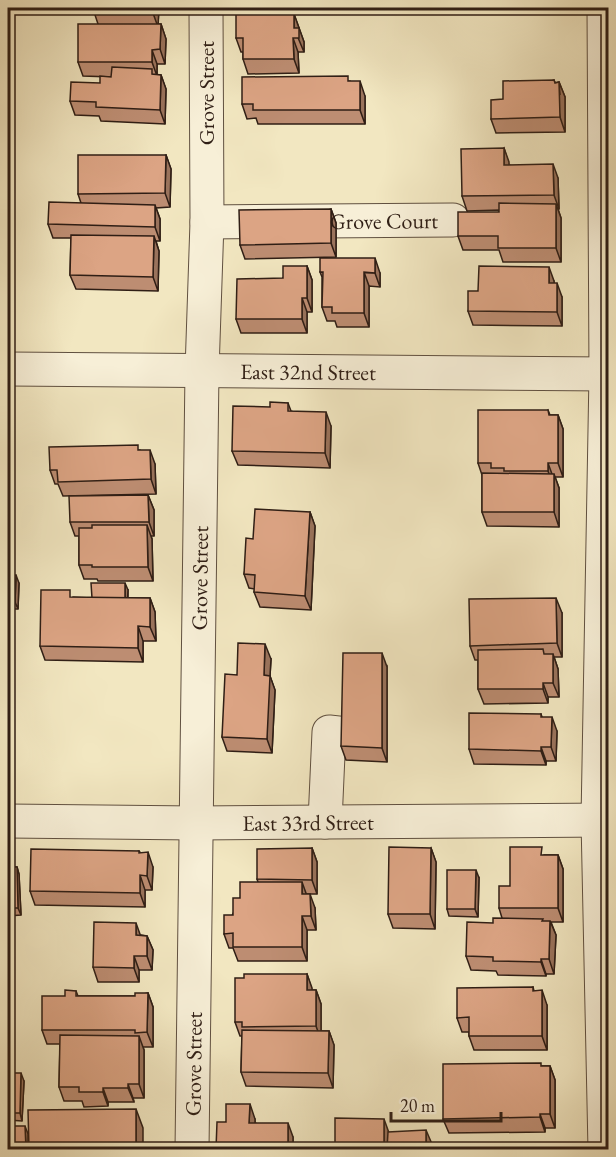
<svg xmlns="http://www.w3.org/2000/svg" width="616" height="1157" viewBox="0 0 616 1157" font-family="'EB Garamond',serif">
<rect width="100%" height="100%" fill="#f2e7c1"/>
<filter id="stains"><feTurbulence type="fractalNoise" baseFrequency=".00333" numOctaves="4"/><feColorMatrix values="0 0 0 0 .2 0 0 0 0 .09 0 0 0 0 .02 0 0 0 .5 -.17"/></filter>
<radialGradient id="worn" r=".72"><stop offset=".6" stop-color="#630" stop-opacity="0"/><stop offset="1" stop-color="#630" stop-opacity=".3"/></radialGradient>
<g fill="none" stroke-linecap="round" stroke-linejoin="round">
<g stroke="#605040" stroke-width="35">
<g id="minor">
<path d="M604 8 606 374 598 820 605 1150"/>
<path id="s1" d="M207 222 453 220"/>
<path id="s2" d="M8 369 608 374"/>
<path id="s3" d="M8 821 196 823 608 820"/>
<path d="M325 822 329 732 347 734"/>
<path id="s4" d="M192 1150 202 371 207 222 206 8"/>
</g>
</g>
<use href="#minor" stroke="#f7efd7" stroke-width="33"/>
</g>
<g fill="#bd8d72" stroke="#2f1e15" stroke-width="1.5">
<path d="M94 8H159L158 24H161L166 39 165 64H157V75H161L166 89 165 124 101 121 99 116 75 115 70 101 111 77 83 76 78 62 98 24 94 12Z"/>
<path d="M294 14 304 42V52H298L299 73 248 74 243 59V52H241L236 38Z"/>
<path d="M554 80 555 83 559 82 565 97V132L496 133 491 119 503 99Z"/>
<path d="M350 81 365 96V124H258L256 118 247 119 242 104Z"/>
<path d="M504 148 509 165 558 178 559 209H558L561 218V262H503L499 250H463L458 236 499 212V210L467 211 462 196Z"/>
<path d="M166 155 171 169 170 207 156 208 160 219V241H156L159 251 158 291 76 289 70 275 71 238H53L48 224 81 203 78 194Z"/>
<path d="M331 209 336 223V257L245 259 240 245Z"/>
<path d="M307 266 312 280V312H307V333H241L236 319 283 278Z"/>
<path d="M320 272 380 273V287L369 286V327H337L335 321H327L322 307V277Z"/>
<path d="M554 281V283L562 297V326L473 325 468 311 478 291Z"/>
<path d="M288 403 291 411 331 426 330 468 238 465 232 451 270 407Z"/>
<path d="M548 410 550 415H558L563 429V477H555L559 488V527L487 526 482 512V475L478 463Z"/>
<path d="M140 450 155 464 156 494 63 496 58 484H55L50 470Z"/>
<path d="M148 495 154 510V536H151L152 539 153 581H98L97 579H84L79 565V536H75L70 522Z"/>
<path d="M310 512 315 526 311 610 260 607 254 592 255 589 249 588 244 574 253 539Z"/>
<path d="M8 575 19 583 18 609H8Z"/>
<path d="M128 590V598H150L155 612 156 641H143V662L45 660 40 646 73 597 91 598Z"/>
<path d="M562 613V657H554L558 669 559 697H548V703L484 704 478 689V660H475L470 646Z"/>
<path d="M271 659 270 676 275 690 272 753 227 751 222 737 237 675Z"/>
<path d="M387 667V762L346 760 341 746Z"/>
<path d="M541 714 542 717 557 731 556 761H546V765L474 764 469 749Z"/>
<path d="M312 848 317 862V894H306L315 908 316 930H307V961H238L233 948H229L224 934 240 898 258 882 257 879Z"/>
<path d="M431 848 436 862 435 929 393 928 388 914Z"/>
<path d="M139 851 153 867 152 890H145V907L35 905 30 891Z"/>
<path d="M544 855H558L563 869V922H551L556 935 554 974H546V976L498 975 496 971 471 970 466 956 502 918 499 908 510 886Z"/>
<path d="M8 867H17L19 874 21 915 8 916Z"/>
<path d="M479 878 478 917 449 916 447 909Z"/>
<path d="M141 935 147 936 153 950 152 970H139V982H98L93 967Z"/>
<path d="M307 974 312 990H316L321 1004V1031H329L334 1045 333 1088 246 1086 241 1072 242 1036H240L235 1022Z"/>
<path d="M533 987 534 991 547 1005V1050H474L469 1036V1032H462L457 1018Z"/>
<path d="M76 991 78 996H135L148 993 153 1007V1047H143L144 1050V1098H133L134 1102H108V1106L84 1107 82 1101H64L59 1087 60 1044H47L42 1030 65 996Z"/>
<path d="M542 1066H550L555 1080V1128H545V1132L449 1133 443 1119Z"/>
<path d="M8 1073 24 1081 22 1121 8 1120Z"/>
<path d="M255 1119V1123L293 1137V1149H216L226 1122Z"/>
</g>
<g fill="#9a735c" stroke="#2f1e15" stroke-width="1.5">
<path d="M153 8H159L158 27 153 13Z"/>
<path d="M294 14 304 42V52L294 28Z"/>
<path d="M161 24 166 39 165 64 160 49Z"/>
<path d="M293 38 298 52 299 73 294 59Z"/>
<path d="M152 50 157 64V76L152 62Z"/>
<path d="M161 75 166 89 165 124 160 110Z"/>
<path d="M554 80 560 95 559 82 565 97V132L560 117Z"/>
<path d="M360 81 365 96V124L360 110Z"/>
<path d="M504 148 509 162V179L504 165Z"/>
<path d="M166 155 171 169 170 207 165 193Z"/>
<path d="M553 164 558 178 559 209 554 195Z"/>
<path d="M556 204 561 218V262L556 248Z"/>
<path d="M155 205 160 219V241L155 227Z"/>
<path d="M331 209 336 223V257L331 243Z"/>
<path d="M154 236 159 251 158 291 153 277Z"/>
<path d="M375 258 380 273V287L375 273Z"/>
<path d="M307 266 312 280V312L307 298Z"/>
<path d="M549 267 554 281V297L549 283Z"/>
<path d="M364 272 369 286V327L364 313Z"/>
<path d="M557 283 562 297V326L557 312Z"/>
<path d="M302 298 307 312V333L302 319Z"/>
<path d="M326 412 331 426 330 468 325 453Z"/>
<path d="M558 415 563 429V477L558 463Z"/>
<path d="M150 450 155 464 156 494 151 479Z"/>
<path d="M548 463 553 477V485L548 471Z"/>
<path d="M554 474 559 488V527L554 512Z"/>
<path d="M148 495 154 510V536L149 522Z"/>
<path d="M310 512 315 526 311 610 305 596Z"/>
<path d="M147 525 152 539 153 581 148 567Z"/>
<path d="M16 575 19 583 18 609 15 602Z"/>
<path d="M125 583 128 590 127 608 125 600Z"/>
<path d="M150 598 155 612 156 641 150 627Z"/>
<path d="M556 598 562 613V657L557 643Z"/>
<path d="M138 626 143 641V662L138 648Z"/>
<path d="M265 644 271 659 270 676 275 690 272 753 267 739 264 675Z"/>
<path d="M382 653 387 667V762L382 748Z"/>
<path d="M553 654 558 669 559 697 553 683Z"/>
<path d="M543 683 548 697V703L543 689Z"/>
<path d="M552 717 557 731 556 761 551 747Z"/>
<path d="M541 747 546 761V765L541 751Z"/>
<path d="M312 848 317 862V894L312 880Z"/>
<path d="M431 848 436 862 435 929 430 914Z"/>
<path d="M148 852 153 867 152 890 147 876Z"/>
<path d="M558 855 563 869V922L558 908Z"/>
<path d="M17 867 19 874 21 915 18 908Z"/>
<path d="M476 870 479 878 478 917 475 909Z"/>
<path d="M140 875 145 890V907L140 893Z"/>
<path d="M302 882 307 896 302 894Z"/>
<path d="M310 894 315 908 316 930 311 916Z"/>
<path d="M302 916 307 930V961L302 947Z"/>
<path d="M550 921 556 935 554 974 549 959Z"/>
<path d="M136 923 141 937 136 935Z"/>
<path d="M147 936 153 950 152 970 147 956Z"/>
<path d="M134 956 139 970V982L134 968Z"/>
<path d="M541 959 546 974V976L541 962Z"/>
<path d="M307 974 312 988V1004L307 990Z"/>
<path d="M316 990 321 1004V1040L316 1026Z"/>
<path d="M542 990 547 1005V1050L542 1036Z"/>
<path d="M148 993 153 1007V1047L147 1032Z"/>
<path d="M329 1031 334 1045 333 1088 328 1073Z"/>
<path d="M139 1036 144 1050V1098L139 1084Z"/>
<path d="M550 1066 555 1080V1128L550 1114Z"/>
<path d="M21 1073 24 1081 22 1121 20 1113Z"/>
<path d="M128 1084 133 1098 134 1102 128 1088Z"/>
<path d="M103 1088 108 1102V1106L103 1092Z"/>
<path d="M250 1104 255 1119V1137L249 1123Z"/>
<path d="M136 1109 143 1128V1149H136Z"/>
<path d="M540 1114 545 1128V1132L540 1117Z"/>
<path d="M384 1119 389 1133V1149H384Z"/>
<path d="M288 1123 293 1137V1149H290L288 1144Z"/>
<path d="M25 1126 28 1134V1149H26Z"/>
<path d="M426 1130 432 1144 431 1149H426Z"/>
</g>
<g fill="#dca484" stroke="#2f1e15" stroke-width="1.5">
<path d="M94 8H153V13L94 12Z"/>
<path d="M236 14H294V28H299V38H293L294 59H243V38H236Z"/>
<path d="M78 24H161L160 49 152 50V62H78Z"/>
<path d="M112 67 152 69V74L161 75 160 110 96 107V102L70 101 71 82 100 83V76L111 77Z"/>
<path d="M348 76V81H360V110H253V104H242V77Z"/>
<path d="M554 80 555 83 559 82 560 117 491 119V100L503 99V81Z"/>
<path d="M504 148V165L553 164 554 195 462 196 461 149Z"/>
<path d="M78 155H166L165 193 78 194Z"/>
<path d="M49 202 155 205V227L48 224Z"/>
<path d="M499 203 556 204V248H498V236H458V212H499Z"/>
<path d="M331 209V243L240 245 239 210Z"/>
<path d="M71 235 154 236 153 277 70 275Z"/>
<path d="M320 258H375V273L364 272V313H332V307H322L323 272H320Z"/>
<path d="M283 266H307V298H302V319H236L237 279 283 278Z"/>
<path d="M479 266 549 267V283H557V312L468 311V291H478Z"/>
<path d="M270 402 288 403V411L326 412 325 453 232 451 233 406 270 407Z"/>
<path d="M478 410H548L549 415H558V463H548V471H504V468H491V463H478Z"/>
<path d="M138 445V450H150L151 479 58 482 57 470H50L49 447Z"/>
<path d="M482 473 554 474V512H482Z"/>
<path d="M148 495 149 522H70L69 496Z"/>
<path d="M255 509 310 512 305 596 254 592 255 575 244 574 246 538 253 539Z"/>
<path d="M92 525H147L148 567H92V565H79V528H92Z"/>
<path d="M8 575H16L15 602H8Z"/>
<path d="M91 583H125V598H92Z"/>
<path d="M41 590H70V597L150 598V627L138 626V648L40 646Z"/>
<path d="M556 598 557 643 470 646 469 599Z"/>
<path d="M238 643 265 644 264 675 270 676 267 739 222 737 225 674 237 675Z"/>
<path d="M543 649 544 654H553V683H543V689H478V650Z"/>
<path d="M343 653H382V748L341 746Z"/>
<path d="M469 713 541 714V717H552L551 747H541V751L469 749Z"/>
<path d="M389 847 431 848 430 914H388Z"/>
<path d="M510 847H542L541 855H558V908H499V886H510Z"/>
<path d="M312 848V880L257 879V849Z"/>
<path d="M31 849 139 851V853L148 852 147 876 140 875V893L30 891Z"/>
<path d="M8 867H17L18 908H8Z"/>
<path d="M447 870H476L475 909H447Z"/>
<path d="M240 882H302V894H310L311 916H302V947H233V933L224 934V915H233V898H240Z"/>
<path d="M493 918 543 919 542 921H550L549 959H541V962L493 961V957L466 956 467 922 493 923Z"/>
<path d="M94 922 136 923V935L147 936V956H134V968L93 967Z"/>
<path d="M244 974H307V990H316V1026L242 1027V1022H235V978H244Z"/>
<path d="M533 987V991L542 990V1036H469V1017L457 1018V988Z"/>
<path d="M65 990 76 991V996H135V993H148L147 1032 135 1033V1030H42V996H65Z"/>
<path d="M242 1030 329 1031 328 1073 241 1072Z"/>
<path d="M60 1035 139 1036V1084H128V1088H103V1092H79V1087H59Z"/>
<path d="M541 1063V1066H550V1114H540V1117L443 1119V1064Z"/>
<path d="M8 1073H21L20 1113H8Z"/>
<path d="M226 1104H250L249 1123H288V1144H272V1149H216L217 1122H226Z"/>
<path d="M136 1109V1149H29L28 1110Z"/>
<path d="M335 1118 384 1119V1149H335Z"/>
<path d="M9 1126H25L26 1149H9Z"/>
<path d="M426 1130V1149H387L388 1132Z"/>
</g>
<g text-anchor="middle" dominant-baseline="central" stroke-width="5" stroke-linejoin="round" paint-order="stroke">
<g font-size="22" fill="#2f1e15" stroke="#f7efd7">
<text transform="translate(206 93) rotate(-90)">Grove Street</text>
<text stroke="none"><textPath href="#s1" startOffset="177">Grove Court</textPath></text>
<text stroke="none"><textPath href="#s2" startOffset="300">East 32nd Street</textPath></text>
<text stroke="none"><textPath href="#s4" startOffset="572">Grove Street</textPath></text>
<text stroke="none"><textPath href="#s3" startOffset="300">East 33rd Street</textPath></text>
<text stroke="none"><textPath href="#s4" startOffset="86">Grove Street</textPath></text>
</g>
</g>
<rect width="616" height="1157" fill="none" stroke="#f2e7c1" stroke-width="30"/>
<rect x="9" y="9" width="598" height="1139" fill="none" stroke="#2f1e15" stroke-width="3"/>
<rect x="15" y="15" width="586" height="1127" fill="none" stroke="#2f1e15" stroke-width="1.5"/>
<path d="M391 1112v9h110v-9" fill="none" stroke="#2f1e15" stroke-width="3"/>
<text x="400" y="1112" font-size="18" fill="#2f1e15" stroke="#f7efd7" stroke-width="4.5" paint-order="stroke">20 m</text>
<rect width="100%" height="100%" filter="url(#stains)"/>
<rect width="100%" height="100%" fill="url(#worn)"/>
</svg>
